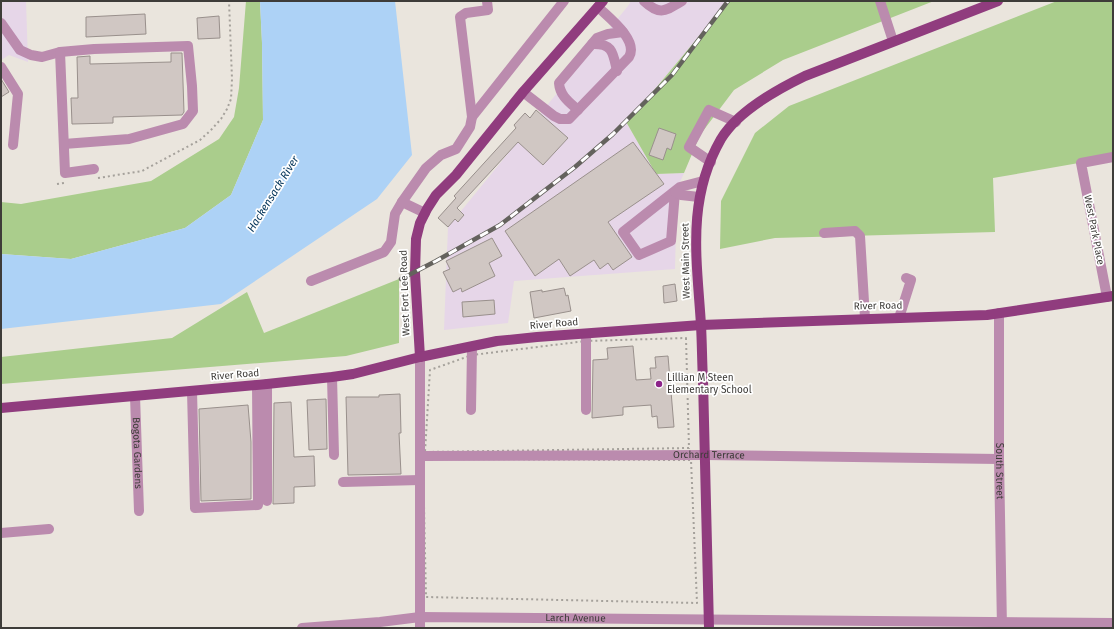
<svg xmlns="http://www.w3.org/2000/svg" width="1114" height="629" viewBox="0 0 1114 629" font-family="'Fira Sans',sans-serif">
<rect width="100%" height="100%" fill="#eae5dd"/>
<g fill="#e6d6e8">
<path d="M1 1H26L28 62 9 55 1 60Z"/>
<path d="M631 1H726L720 11 650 95 625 120 656 174 684 173 677 189 675 269 514 281 508 323 444 330 448 227 628 6Z"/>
</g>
<g fill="#aacd8c">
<path d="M246 1H260L262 43 263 120 231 195 185 228 71 259 1 254V202L21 204 151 181 219 139 234 117 239 88Z"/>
<path d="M726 1H934L783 60 734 90 700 135 684 173 656 174 625 120 650 95 720 11Z"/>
<path d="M1057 1H1113V157L993 178 995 232 775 238 720 249 721 201 755 133 789 106Z"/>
<path d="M399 279V343L346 356 1 384V357L172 338 247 292 264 333Z"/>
</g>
<path fill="#add2f6" d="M260 1H395L412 155 377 199 221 304 1 329V254L71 259 185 228 231 195 263 120 262 43Z"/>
<g fill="#d0c7c3" stroke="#99908c">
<path d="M145 14 146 34 86 37V17Z"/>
<path d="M219 16 220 38 198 39 197 18Z"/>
<path d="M171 53H182L184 112 182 115 113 117V123L72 124 71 98H78L77 57 90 56V64L171 62Z"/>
<path d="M1 79 9 92 1 97Z"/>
<path d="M536 110 568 138 543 165 518 142 457 208 464 215 458 222 455 219 448 227 438 218 456 198 454 196 516 128 514 125 525 113 530 118Z"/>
<path d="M659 128 676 134 671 150 667 148 663 160 649 155Z"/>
<path d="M633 142 664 184 608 222 632 257 613 270 608 263 600 269 594 260 570 276 559 259 535 276 505 231Z"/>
<path d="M492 238 502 256 489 263 495 276 462 292 461 288 453 292 443 272 450 269 446 261Z"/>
<path d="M675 284 677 301 664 303 663 286Z"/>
<path d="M564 288 566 296 568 295 571 311 534 318 530 292 542 290V292Z"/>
<path d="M494 300 495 314 463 317 462 302Z"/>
<path d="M633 346 636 380 651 379 650 368H656L655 357 668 356 674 427 658 428 657 416 652 417 651 405 623 407V415L592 418 593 360 608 359 607 348Z"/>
<path d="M400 394 401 433H399L401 474 348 475 346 397H379V395Z"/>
<path d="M326 399 327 449 309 450 307 400Z"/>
<path d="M291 402 294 457 314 456 315 486 294 487V503L273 504 274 403Z"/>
<path d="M248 405 251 442V499L201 501 199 409Z"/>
</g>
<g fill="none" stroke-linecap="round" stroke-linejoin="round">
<g stroke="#a5a19b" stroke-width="2" stroke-dasharray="2 3" stroke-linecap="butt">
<path d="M98 178 142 171 200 140 211 130 221 119 227 109 231 99 232 79 229 1"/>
<path d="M57 184 64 183"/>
<path d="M686 338 689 448 425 452 430 370 472 355 586 341Z"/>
<path d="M423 459 691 460 697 603 426 597Z"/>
</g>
<g stroke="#bb8bae" stroke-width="10">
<path d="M644 1C660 16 665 11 682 1"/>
<path d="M880 1 893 41"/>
<path d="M1 23 20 50 31 55 42 57 60 52 94 49 188 46 192 86 193 111 183 124 129 139 64 144"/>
<path d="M592 44C613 43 613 53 617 71"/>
<path d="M60 52 65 173 94 169"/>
<path d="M1 67 18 94 13 145"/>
<path d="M523 92 554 116 560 119H569L629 57C639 40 608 17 598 7"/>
<path d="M578 110C569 102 560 96 559 83L597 38 608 34 623 32"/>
<path d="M472 117 564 1"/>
<path d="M711 162 689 147 709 110 736 122"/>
<path d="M675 192 671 241 639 255 623 232 680 187 703 181"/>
<path d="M675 192 681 195 699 197"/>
<path d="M402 202 426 168 441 155 456 149 470 127 472 117 460 17 466 13 488 10 487 1"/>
<path d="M824 233 855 231 860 236 865 318"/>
<path d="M311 281 384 252 391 242 395 214 402 202 425 213"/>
<path d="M1107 297 1081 163 1113 157"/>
<path id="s1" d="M999 313V459L1002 628"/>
<path d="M899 318 911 280 906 278"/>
<path d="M586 334V410"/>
<path d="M420 357V628"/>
<path d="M332 377 334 455"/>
<path d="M192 391 195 508 258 505 257 385"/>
<path id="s2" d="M135 396 139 511"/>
<path d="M471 410 472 347"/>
<path id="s3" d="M420 456 705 455 999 459"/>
<path d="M343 482 420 480"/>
<path d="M267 501V384"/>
<path d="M1 533 49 529"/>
<path id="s4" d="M302 628 380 622 420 617 1113 623"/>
</g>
<g stroke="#903c7e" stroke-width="10">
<path d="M420 357 415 273 416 239 420 223 427 209 436 195 456 175 523 92 603 1"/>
<path d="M1 408 267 384 332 377 353 374 420 357 497 341 537 337 701 325 987 315 1113 296"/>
<path d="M709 628C707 545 705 463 703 380 702 362 702 343 701 325 697 260 686 200 721 139 738 111 776 90 805 76L998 1"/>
</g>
<g stroke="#64625d" stroke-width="4.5">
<path id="rail" d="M401 279 436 261 500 225 575 167 613 134 672 75 728 1"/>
</g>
<use href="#rail" stroke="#fff" stroke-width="3" stroke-dasharray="9" stroke-linecap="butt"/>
</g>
<circle fill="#8c2389" stroke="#fff" stroke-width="1.5" cx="659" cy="384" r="4"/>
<g text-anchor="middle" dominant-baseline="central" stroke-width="3.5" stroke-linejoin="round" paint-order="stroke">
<g font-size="10" fill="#3e3c39" stroke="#fff">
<text transform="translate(1094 230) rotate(79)">West Park Place</text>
<text transform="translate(686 261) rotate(-91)">West Main Street</text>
<text transform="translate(405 293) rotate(-92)">West Fort Lee Road</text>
<text transform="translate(878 306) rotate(-1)">River Road</text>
<text transform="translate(554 324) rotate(-5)">River Road</text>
<text transform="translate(235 375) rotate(-5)">River Road</text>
<text stroke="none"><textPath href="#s2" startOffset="57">Bogota Gardens</textPath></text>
<text stroke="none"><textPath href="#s3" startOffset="289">Orchard Terrace</textPath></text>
<text stroke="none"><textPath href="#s1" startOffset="158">South Street</textPath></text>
<text stroke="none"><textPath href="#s4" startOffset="274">Larch Avenue</textPath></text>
</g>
<g font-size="10" fill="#3e3c39" stroke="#fff" text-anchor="start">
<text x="667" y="378">Lillian M Steen<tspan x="667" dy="12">Elementary School</tspan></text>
</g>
<g font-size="11" font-style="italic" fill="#04355a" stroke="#fff">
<text transform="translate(273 194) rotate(-58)">Hackensack River</text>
</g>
</g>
<rect width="1114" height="629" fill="none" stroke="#3e3c39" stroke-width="4"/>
</svg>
